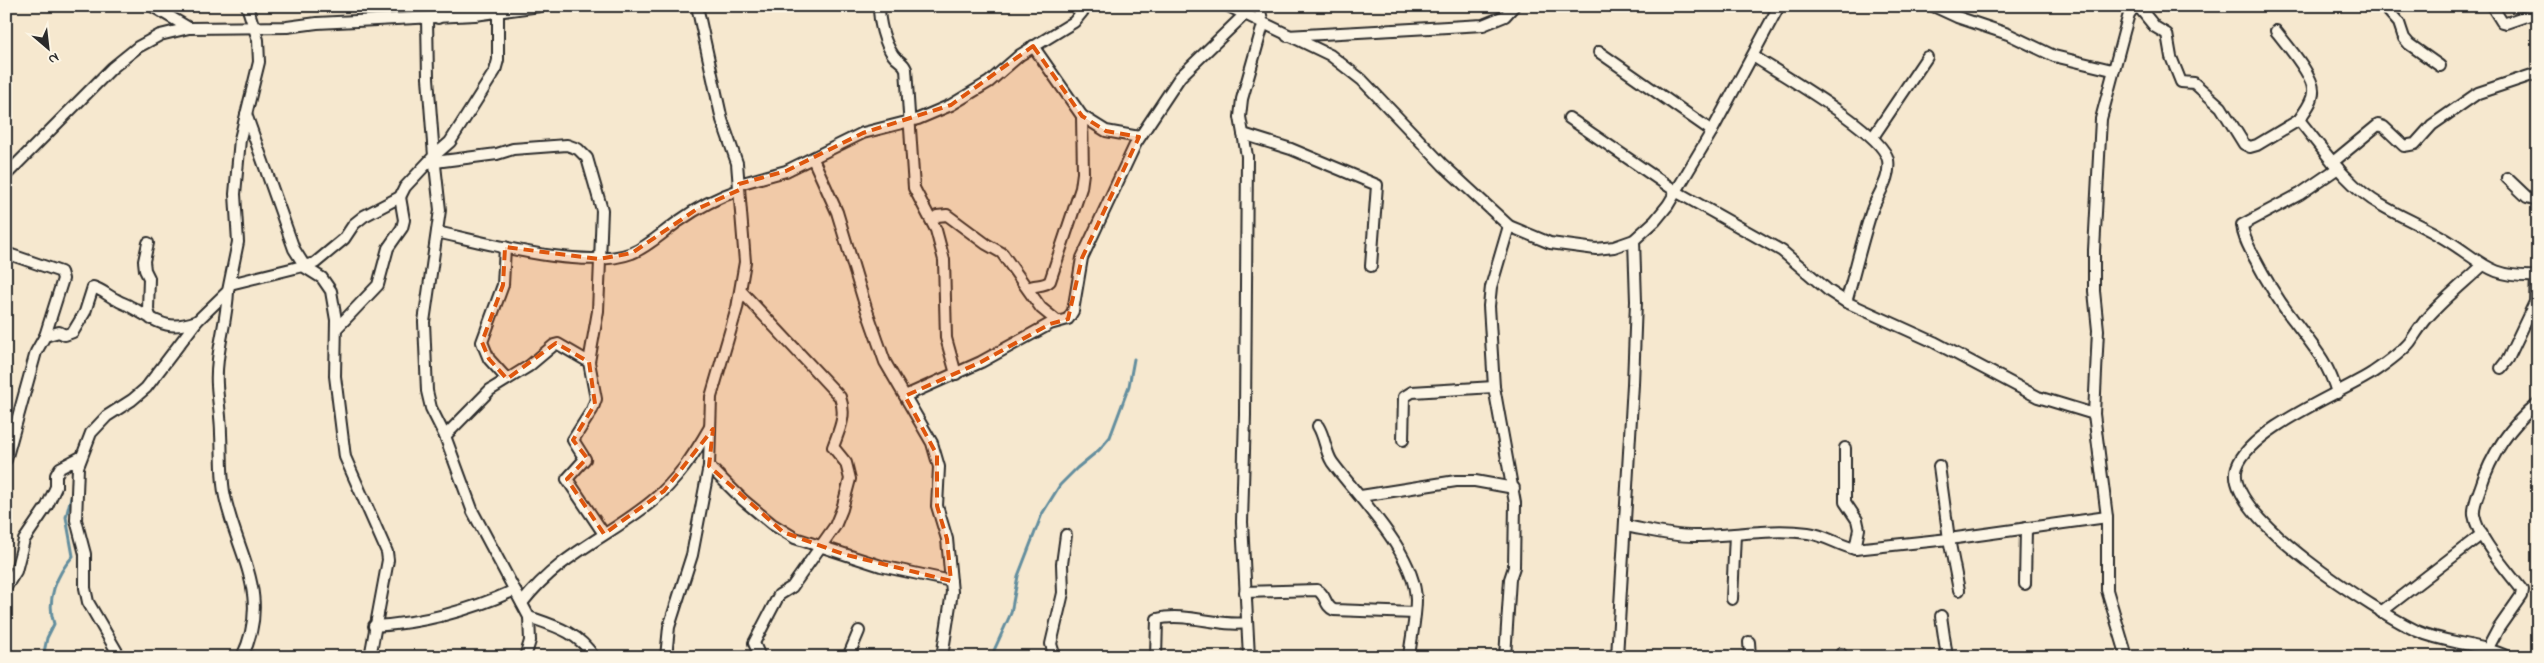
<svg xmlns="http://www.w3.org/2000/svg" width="2544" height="663" viewBox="0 0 2544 663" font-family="'Indie Flower',sans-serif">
<rect width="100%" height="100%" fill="#f6e8cf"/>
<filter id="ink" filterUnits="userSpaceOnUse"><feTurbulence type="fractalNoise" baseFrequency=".02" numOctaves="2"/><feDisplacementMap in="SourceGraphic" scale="10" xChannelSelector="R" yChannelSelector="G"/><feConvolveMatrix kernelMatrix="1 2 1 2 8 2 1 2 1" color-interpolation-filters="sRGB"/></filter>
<g filter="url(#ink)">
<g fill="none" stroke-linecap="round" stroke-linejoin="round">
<g stroke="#648e9e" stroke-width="3">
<path d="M43 657 47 638 54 624C46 600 56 575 73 556L66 517 73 489"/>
<path d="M991 657 1011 613 1018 576 1042 514 1060 485 1077 468 1099 450 1110 437 1129 386 1134 359"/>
</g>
<g stroke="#2b2b2b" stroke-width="14">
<g id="minor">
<path d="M152 6 189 28"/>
<path d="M438 6V18"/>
<path d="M879 6C879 22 884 42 893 55 897 61 903 61 906 69L914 188 936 230 944 260 946 338 956 374"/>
<path d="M1228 6 1330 55 1362 80 1443 165 1509 226 1550 243 1596 249 1614 247 1634 240 1655 221 1668 205 1712 131 1779 6"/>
<path d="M1933 6 1957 17 2008 34 2054 56 2112 70"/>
<path d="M2138 6 2155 27 2167 34 2171 57 2181 82 2194 83 2221 107 2244 144 2250 147 2257 145 2299 120"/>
<path d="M2384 6 2399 23 2404 38 2409 44 2440 66"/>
<path d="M2492 6 2502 22 2506 23 2538 12"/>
<path d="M498 12V60L495 71 450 142 434 156 440 210 424 322 427 391 431 408 445 436 473 512 529 617 530 641 525 657"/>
<path d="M2276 31C2286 44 2315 77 2313 92 2313 102 2304 112 2299 120 2323 149 2347 186 2381 205 2401 217 2424 226 2445 239 2483 262 2488 278 2538 276"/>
<path d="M1287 36 1483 25 1505 16 1514 6"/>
<path d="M1033 46 1082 116 1106 131 1139 137"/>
<path d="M1599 52 1712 131"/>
<path d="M1753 56C1779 73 1883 132 1888 160 1891 178 1878 194 1872 210 1862 240 1855 272 1846 302"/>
<path d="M246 114 294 249 306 268 322 278 331 291 336 320 335 376 345 457 387 552 388 560 370 657"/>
<path d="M1569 118 1677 192 1782 251 1829 291 1846 302 1934 342 2038 397 2094 414"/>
<path d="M1243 134 1291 149 1377 185 1371 266"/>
<path d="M1873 137 1927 57"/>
<path d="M813 159 837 212 866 308 885 362 932 443 939 467 937 506 947 539 952 592 942 657"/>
<path d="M435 162 497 154 513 149 567 145 578 149 587 158 602 210 598 311 589 362 596 399 592 410 573 440 585 459 567 479 604 534"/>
<path d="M2333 162 2378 125 2384 127 2404 146 2415 144 2432 125 2478 93 2538 73"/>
<path d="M6 175 112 68 138 47 160 35 189 28 287 27 317 23 475 15 540 6"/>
<path d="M2507 178 2527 197 2538 200"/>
<path d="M739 184 786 171 863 133 918 119 951 105 989 82 1020 55 1074 22 1087 6"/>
<path d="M932 221 937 216 947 215 986 244 1002 253 1041 308 1057 321"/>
<path d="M437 232C487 243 585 271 632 253 649 246 663 232 679 221 697 208 718 197 739 190"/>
<path d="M148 243 144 261 145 270 149 278 148 310 151 319"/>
<path d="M505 247 503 285 482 342 489 359 507 379"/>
<path d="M6 253 61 272 63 279 45 336"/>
<path d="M2483 265C2465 282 2444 299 2428 317 2421 325 2416 333 2410 342 2400 354 2385 364 2372 373 2339 394 2250 429 2237 467 2221 515 2379 613 2417 631 2447 644 2479 643 2508 657"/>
<path d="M230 284 315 263 344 239 354 224 364 216 400 197 405 187 434 156 428 78 427 18"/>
<path d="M1028 288C1035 284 1044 287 1050 281L1081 188 1083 173 1082 116"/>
<path d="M228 291C227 323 215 353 217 385 218 402 221 418 221 434 222 453 221 473 224 492 235 552 273 593 242 657"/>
<path d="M741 291 840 397C847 416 839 430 833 447L846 463 850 479 842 509 835 526 792 587 779 595 754 643 760 657"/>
<path d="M336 329 378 285 388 248 402 228 404 220 400 197"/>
<path d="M2501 368 2508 359 2535 302 2536 276"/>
<path d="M2337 393C2329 364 2313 346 2295 322 2279 302 2266 280 2254 257 2249 247 2243 237 2242 225L2300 194 2338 168"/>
<path d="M905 396 981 362 1050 324 1068 319 1073 311 1082 258 1136 143 1180 77 1244 15"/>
<path d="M1318 426C1325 437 1325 451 1332 462 1359 499 1415 552 1416 600 1416 618 1411 638 1409 657"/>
<path d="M445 436 490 390 529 366 554 345 558 344 589 362"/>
<path d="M1403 440 1404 397 1412 392 1494 387"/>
<path d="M1845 448V502L1857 520 1859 529 1855 549"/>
<path d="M6 460 36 352 45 336 59 332 65 335 73 332 85 312 93 287C103 290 108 296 117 300 121 303 127 304 131 307 157 321 166 332 197 321"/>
<path d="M709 466 743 500 772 524 795 538 881 566 951 581"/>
<path d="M1939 466 1949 539 1959 590"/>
<path d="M1361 496 1456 481H1475L1514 488"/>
<path d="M1625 526C1648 530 1671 536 1694 536 1732 536 1770 528 1808 533 1825 535 1838 545 1855 549L1949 539 2107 517"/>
<path d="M2025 584 2026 528"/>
<path d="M6 587 16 571 24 540 47 506 56 487V475L60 468 81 457"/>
<path d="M1245 592 1317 590C1327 595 1324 606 1334 610L1415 613"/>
<path d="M1732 599 1735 534"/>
<path d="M522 603C560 554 605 539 651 502 677 481 694 455 710 427"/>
<path d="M2381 612 2482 534"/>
<path d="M1941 616 1947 657"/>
<path d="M529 617C555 626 578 632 594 657"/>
<path d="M374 626C425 623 469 611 515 590"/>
<path d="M1749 642 1750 657"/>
<path d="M2488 648 2498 629 2521 596 2522 590C2507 570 2478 539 2474 515 2473 506 2477 497 2480 489 2491 454 2510 426 2538 403"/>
<path d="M1841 654 1842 657"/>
<path d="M120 657 88 602 85 588V554L76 520 78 467 91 433 107 416 132 400 146 388 197 321 228 291 238 242 235 194 240 139 259 62 258 40 247 6"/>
<path d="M666 657 669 627 692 555 709 466 711 397 737 308 745 262 737 163 722 120 697 6"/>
<path d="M848 657 859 631"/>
<path d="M1055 657 1051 644 1063 593 1062 564 1066 535"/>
<path d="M1156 657 1157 619C1186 612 1218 627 1247 623"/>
<path d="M1249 657 1242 522 1245 415 1247 156 1240 117 1242 99 1263 25 1259 6"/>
<path d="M1505 657 1510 579 1514 567 1515 503 1494 387 1489 306 1491 287 1509 226"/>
<path d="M1617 657 1633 384 1636 301 1634 240"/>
<path d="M2127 657 2107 590V517L2094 414 2098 330 2094 291V250L2101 119 2124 32 2129 14 2135 6"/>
</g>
</g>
<use href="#minor" stroke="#fcf5e5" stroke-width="10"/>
</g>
</g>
<path fill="#df570e" fill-opacity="0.2" stroke="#df570e" stroke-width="4" stroke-dasharray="10 6" stroke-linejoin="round" d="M1033 46 1082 116 1106 131 1139 137 1082 258 1068 319 1050 324 981 362 905 396 937 455V506L947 539 951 581 843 554 783 532 709 466 713 429 664 491 604 534 567 479 587 458 573 440 595 404 589 362 556 343 507 379 489 359 482 342 503 285 505 247 599 259 632 253 697 209 739 190V184L786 171 863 133 951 105Z"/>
<rect width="2544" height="663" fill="none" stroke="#fcf5e5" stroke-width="25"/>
<rect x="12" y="12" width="2519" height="638" fill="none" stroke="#2b2b2b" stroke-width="2" filter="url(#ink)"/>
<g transform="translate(48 48) rotate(152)" stroke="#fcf5e5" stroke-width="4" paint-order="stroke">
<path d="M0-4L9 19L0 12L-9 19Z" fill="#2b2b2b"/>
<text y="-8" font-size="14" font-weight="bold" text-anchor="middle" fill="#2b2b2b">N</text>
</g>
</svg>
